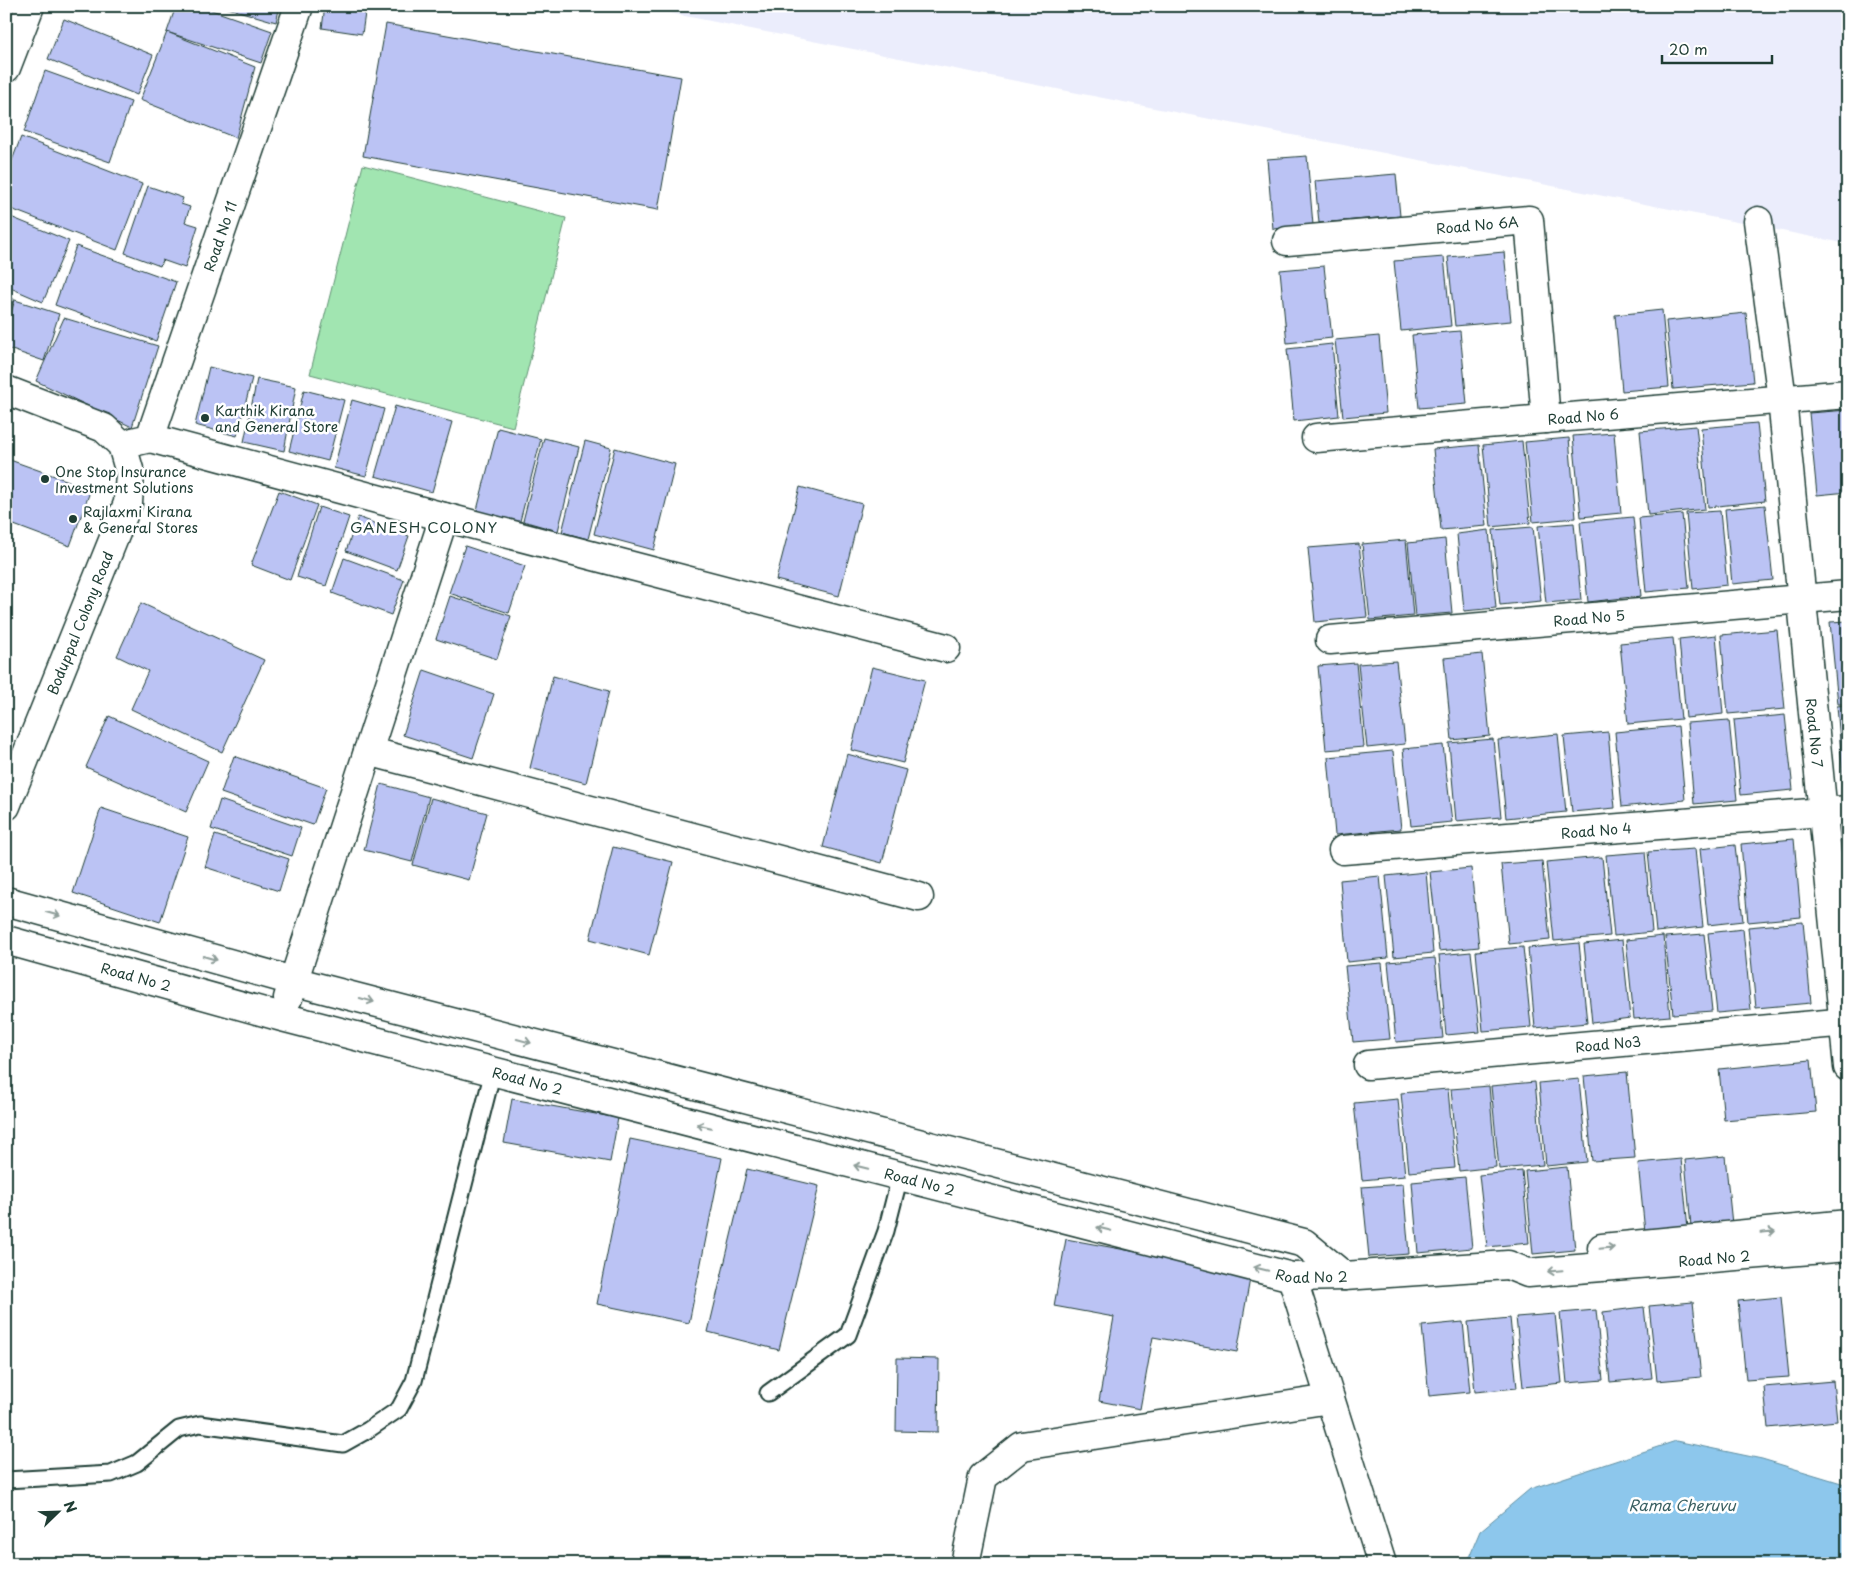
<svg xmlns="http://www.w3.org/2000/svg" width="1854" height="1570" viewBox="0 0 1854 1570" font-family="'Playpen Sans',sans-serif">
<rect width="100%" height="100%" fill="#fff"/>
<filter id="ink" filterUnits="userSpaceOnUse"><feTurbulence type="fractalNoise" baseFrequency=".02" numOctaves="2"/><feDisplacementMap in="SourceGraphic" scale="10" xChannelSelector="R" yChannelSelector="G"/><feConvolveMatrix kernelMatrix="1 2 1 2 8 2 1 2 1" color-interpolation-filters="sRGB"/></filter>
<g filter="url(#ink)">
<path fill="#ebedfc" d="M634 6H1848V244Z"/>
<path fill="#a1e5b1" stroke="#609172" d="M363 165 566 218 513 427 310 374Z"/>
<path fill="#8dc7ec" stroke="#6190a2" d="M1676 1441 1762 1459 1848 1485V1564H1466L1480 1531 1530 1489Z"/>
<g fill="#bbc3f4" stroke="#1f3d34">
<path d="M176 6H200L272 31 261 63 167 32Z"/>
<path d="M221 6H280L276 22Z"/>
<path d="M325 6H366L362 34 322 28Z"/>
<path d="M64 19 153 55 137 95 48 59Z"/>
<path d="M386 24 681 77 658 210 363 156Z"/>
<path d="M167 32 255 67 236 138 140 100Z"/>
<path d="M45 71 131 102 110 162 24 132Z"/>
<path d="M21 137 142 184 117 250 6 207V176Z"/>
<path d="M1307 156 1313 225 1273 229 1267 159Z"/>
<path d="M1396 174 1400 216 1319 223 1315 181Z"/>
<path d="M148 186 183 198 181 204 190 207 185 222 198 226 185 268 162 260 160 266 125 253Z"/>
<path d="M6 215 69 241 43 302 6 286Z"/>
<path d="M76 246 176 282 156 341 55 305Z"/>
<path d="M1504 252 1511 321 1455 326 1448 257Z"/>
<path d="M1444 257 1451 326 1401 331 1394 261Z"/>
<path d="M1324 266 1332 338 1287 343 1280 270Z"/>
<path d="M6 296 14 299 6 323Z"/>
<path d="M15 300 59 314 44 361 6 348V328Z"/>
<path d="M1662 310 1669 387 1622 391 1615 315Z"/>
<path d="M1746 313 1753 382 1673 389 1666 321Z"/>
<path d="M64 318 158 346 132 427 36 381Z"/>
<path d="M1460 331 1467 404 1419 408 1412 335Z"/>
<path d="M1379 336 1386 413 1343 417 1335 340Z"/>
<path d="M1332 344 1339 416 1294 421 1287 349Z"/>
<path d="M209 367 252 378 237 436 195 425Z"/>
<path d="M257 379 296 387 284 451 244 442Z"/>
<path d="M304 390 344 400 328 461 289 451Z"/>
<path d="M352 400 384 409 366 476 334 468Z"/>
<path d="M395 406 452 422 432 492 375 476Z"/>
<path d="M1848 410V492L1817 495 1809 413Z"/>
<path d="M1757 423 1765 501 1708 507 1701 428Z"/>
<path d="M1696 426 1705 509 1648 515 1640 431Z"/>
<path d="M498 428 541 439 519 525 476 514Z"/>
<path d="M1614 433 1621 513 1581 517 1573 436Z"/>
<path d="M544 438 579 447 558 531 523 521Z"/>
<path d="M1569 438 1576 518 1533 522 1525 442Z"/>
<path d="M585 441 611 448 588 539 562 532Z"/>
<path d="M1522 441 1530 523 1491 527 1483 445Z"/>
<path d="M1479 445 1487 526 1441 530 1433 449Z"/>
<path d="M615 448 675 464 654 550 594 534Z"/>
<path d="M10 460 91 489 70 546 6 522V471Z"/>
<path d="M800 487 862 504 839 596 776 580Z"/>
<path d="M279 491 317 505 290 580 251 565Z"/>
<path d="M1765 505 1773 580 1732 584 1725 509Z"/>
<path d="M319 507 349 517 326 586 297 577Z"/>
<path d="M1720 511 1727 585 1693 589 1686 513Z"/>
<path d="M1682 514 1689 588 1646 592 1639 518Z"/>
<path d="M358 517 409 536 397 570 346 551Z"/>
<path d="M1633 517 1641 596 1588 602 1580 522Z"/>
<path d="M1574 523 1581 600 1546 603 1538 526Z"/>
<path d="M1533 527 1541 601 1500 605 1493 530Z"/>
<path d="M1489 530 1496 608 1464 611 1457 534Z"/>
<path d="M1445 539 1452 613 1415 616 1408 543Z"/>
<path d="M1406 540 1413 616 1370 620 1362 544Z"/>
<path d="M1359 544 1367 617 1315 622 1308 548Z"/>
<path d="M465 546 525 566 509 613 449 593Z"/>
<path d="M344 558 404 580 391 615 332 593Z"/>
<path d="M450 596 511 616 497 659 436 639Z"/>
<path d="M141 603 264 660 222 752 131 709 148 671 117 656Z"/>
<path d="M1848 621V704H1838L1830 622Z"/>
<path d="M1777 630 1785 709 1728 714 1721 635Z"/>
<path d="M1716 635 1723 714 1686 718 1679 639Z"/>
<path d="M1673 638 1681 719 1628 724 1620 643Z"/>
<path d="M1482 654 1490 736 1452 740 1444 658Z"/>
<path d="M1396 661 1405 744 1367 748 1358 664Z"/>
<path d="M1356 663 1364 747 1326 750 1318 666Z"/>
<path d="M872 667 925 680 903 763 851 750Z"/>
<path d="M424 670 494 694 473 758 403 735Z"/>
<path d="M553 676 609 691 586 783 530 768Z"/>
<path d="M1848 705V788H1844L1837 706Z"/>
<path d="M1785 715 1793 790 1741 795 1734 720Z"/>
<path d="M109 716 208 761 186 812 86 767Z"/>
<path d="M1729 720 1737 800 1694 804 1687 723Z"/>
<path d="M1678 726 1685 800 1622 807 1615 732Z"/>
<path d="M1608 732 1615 808 1572 812 1564 736Z"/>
<path d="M1558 734 1566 812 1506 818 1498 740Z"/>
<path d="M1493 739 1501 817 1456 821 1449 743Z"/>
<path d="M1443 745 1452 822 1411 826 1403 749Z"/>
<path d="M1393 751 1401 829 1335 835 1328 757Z"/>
<path d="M847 754 906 770 882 863 823 847Z"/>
<path d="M234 756 326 788 313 825 221 793Z"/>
<path d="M381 784 429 797 412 862 364 850Z"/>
<path d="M431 798 487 813 469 880 413 865Z"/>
<path d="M220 800 301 828 292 856 211 829Z"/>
<path d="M101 808 188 837 160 922 73 893Z"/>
<path d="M215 835 289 859 279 891 205 867Z"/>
<path d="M1794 839 1801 917 1748 922 1741 844Z"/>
<path d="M1735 845 1743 921 1708 925 1700 849Z"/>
<path d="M613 847 673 862 649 955 590 939Z"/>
<path d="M1695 849 1703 927 1656 932 1648 852Z"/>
<path d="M1645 852 1652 932 1614 936 1606 855Z"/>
<path d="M1602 857 1610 936 1554 941 1546 862Z"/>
<path d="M1542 861 1550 940 1509 944 1501 864Z"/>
<path d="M1471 868 1479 947 1439 951 1430 872Z"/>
<path d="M1426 872 1433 953 1394 957 1386 876Z"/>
<path d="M1380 876 1388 958 1347 962 1340 880Z"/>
<path d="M1803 922 1811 1003 1756 1008 1748 927Z"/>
<path d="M1743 929 1751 1010 1717 1013 1708 933Z"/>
<path d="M1704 934 1712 1011 1673 1014 1665 937Z"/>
<path d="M1663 936 1670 1016 1634 1019 1626 940Z"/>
<path d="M1622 940 1630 1018 1592 1023 1584 944Z"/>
<path d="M1579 943 1587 1023 1535 1028 1528 948Z"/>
<path d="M1523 947 1531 1027 1483 1031 1476 951Z"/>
<path d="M1471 952 1480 1032 1446 1035 1439 955Z"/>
<path d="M1435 958 1443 1038 1396 1042 1388 962Z"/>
<path d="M1382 963 1390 1039 1353 1042 1345 966Z"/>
<path d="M1811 1060 1816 1112 1724 1120 1719 1069Z"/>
<path d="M1627 1072 1635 1158 1592 1161 1584 1076Z"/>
<path d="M1579 1079 1587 1162 1546 1166 1539 1083Z"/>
<path d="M1535 1082 1543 1165 1499 1169 1491 1086Z"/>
<path d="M1489 1086 1496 1167 1459 1171 1451 1089Z"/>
<path d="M1448 1089 1455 1168 1409 1172 1401 1093Z"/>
<path d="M512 1099 618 1118 610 1162 504 1143Z"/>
<path d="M1398 1099 1405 1176 1362 1180 1354 1103Z"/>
<path d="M630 1139 722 1158 689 1323 597 1304Z"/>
<path d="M1725 1156 1733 1234 1692 1238 1685 1160Z"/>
<path d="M1681 1159 1689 1238 1646 1242 1638 1163Z"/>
<path d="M1567 1167 1575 1250 1533 1254 1525 1171Z"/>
<path d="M747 1169 819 1186 779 1350 708 1332Z"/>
<path d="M1522 1171 1529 1243 1487 1247 1479 1175Z"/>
<path d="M1465 1177 1472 1248 1418 1253 1412 1182Z"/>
<path d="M1403 1184 1409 1254 1369 1257 1362 1187Z"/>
<path d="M1066 1239 1251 1273 1237 1352 1153 1337 1140 1409 1099 1401 1114 1317 1054 1306Z"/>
<path d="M1781 1297 1789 1377 1746 1380 1738 1301Z"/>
<path d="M1693 1302 1701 1377 1657 1381 1649 1306Z"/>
<path d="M1644 1307 1652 1378 1610 1382 1603 1312Z"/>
<path d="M1596 1310 1603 1380 1567 1383 1560 1313Z"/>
<path d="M1555 1314 1562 1383 1523 1387 1516 1317Z"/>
<path d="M1510 1318 1517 1388 1475 1392 1468 1322Z"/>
<path d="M1463 1322 1470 1392 1429 1396 1422 1326Z"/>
<path d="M897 1358 939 1359 938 1432 896 1431Z"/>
<path d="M1833 1381 1837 1421 1768 1428 1764 1387Z"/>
</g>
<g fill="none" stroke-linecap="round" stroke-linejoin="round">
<g stroke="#1f3d34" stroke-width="19">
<g id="service">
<path d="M768 1393 848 1335 886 1231 900 1176"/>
<path d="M6 1480 111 1474 137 1463 179 1429 200 1424 343 1444 368 1430 399 1409 414 1381 493 1071"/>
</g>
</g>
<g stroke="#1f3d34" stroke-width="31">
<g id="minor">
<path d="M6 68 30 6"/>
<path id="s1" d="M1758 221 1782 399 1848 1067"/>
<path id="s2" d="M1287 241 1529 220 1546 419"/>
<path d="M150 438 444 517 946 648"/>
<path id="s3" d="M1316 438 1848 394"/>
<path id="s4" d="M133 442 150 438 299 6"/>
<path id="s5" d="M1330 640 1848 595"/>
<path d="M368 751 919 897"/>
<path id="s6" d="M1343 850 1848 810"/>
<path d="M6 901 293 981 1304 1243 1344 1276"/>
<path id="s7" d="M6 940 282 1017 1292 1277 1344 1276 1508 1265 1528 1273 1848 1247"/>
<path d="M288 998 444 517"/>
<path id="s8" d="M1368 1065 1848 1022"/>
<path d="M1602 1248 1848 1224"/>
<path d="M1292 1277 1382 1564"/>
<path d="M965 1564 983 1477 1022 1446 1330 1399"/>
</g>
</g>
<g stroke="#1f3d34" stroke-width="31">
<path id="tertiary" d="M6 390 104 428 122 445 130 473 128 503 6 806"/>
</g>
<use href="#service" stroke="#fff" stroke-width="15"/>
<use href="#minor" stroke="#fff" stroke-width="28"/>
<use href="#tertiary" stroke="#fff" stroke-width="28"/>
</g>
<defs><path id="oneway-shaft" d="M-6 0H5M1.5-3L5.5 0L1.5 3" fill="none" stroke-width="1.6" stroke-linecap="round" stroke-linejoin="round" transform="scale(1.25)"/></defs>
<g stroke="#8f9e9a">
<use href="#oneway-shaft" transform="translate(53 914) rotate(16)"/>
<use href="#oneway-shaft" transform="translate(210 958) rotate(16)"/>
<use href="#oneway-shaft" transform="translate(367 1000) rotate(15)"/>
<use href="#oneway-shaft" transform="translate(524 1041) rotate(15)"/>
<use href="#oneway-shaft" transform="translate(704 1126) rotate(-166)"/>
<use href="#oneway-shaft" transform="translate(861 1167) rotate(-166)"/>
<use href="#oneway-shaft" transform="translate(1104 1229) rotate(-166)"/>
<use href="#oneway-shaft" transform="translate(1768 1232) rotate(-6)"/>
<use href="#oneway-shaft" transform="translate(1607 1248) rotate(-6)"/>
<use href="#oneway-shaft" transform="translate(1261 1269) rotate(-166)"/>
<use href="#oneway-shaft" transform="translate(1555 1271) rotate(175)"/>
</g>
</g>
<g fill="#1f3d34" stroke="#fff" stroke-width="2">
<circle cx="205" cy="418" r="5"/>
<circle cx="45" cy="479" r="5"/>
<circle cx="73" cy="519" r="5"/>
</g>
<g text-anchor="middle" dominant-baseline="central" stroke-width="5" stroke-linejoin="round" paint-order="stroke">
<g font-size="14" fill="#1f3d34" stroke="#fff">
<text stroke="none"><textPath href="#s2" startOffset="191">Road No 6A</textPath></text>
<text stroke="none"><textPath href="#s4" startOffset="231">Road No 11</textPath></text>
<text stroke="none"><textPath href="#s3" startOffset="268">Road No 6</textPath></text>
<text stroke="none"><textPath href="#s5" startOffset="260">Road No 5</textPath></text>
<text transform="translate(80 623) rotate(-68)">Boduppal Colony Road</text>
<text stroke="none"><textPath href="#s1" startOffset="515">Road No 7</textPath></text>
<text stroke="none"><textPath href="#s6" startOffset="254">Road No 4</textPath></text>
<text stroke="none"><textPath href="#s7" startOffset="135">Road No 2</textPath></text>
<text stroke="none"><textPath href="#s8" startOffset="241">Road No3</textPath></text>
<text stroke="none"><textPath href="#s7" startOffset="540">Road No 2</textPath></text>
<text stroke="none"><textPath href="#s7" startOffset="945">Road No 2</textPath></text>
<text stroke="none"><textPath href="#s7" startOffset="1754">Road No 2</textPath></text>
<text stroke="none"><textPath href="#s7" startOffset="1349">Road No 2</textPath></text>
</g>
<g font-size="14" fill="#1f3d34" stroke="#fff" text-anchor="start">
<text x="215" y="410">Karthik Kirana<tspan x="215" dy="16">and General Store</tspan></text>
<text x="55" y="471">One Stop Insurance<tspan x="55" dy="16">Investment Solutions</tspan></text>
<text x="83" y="511">Rajlaxmi Kirana<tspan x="83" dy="16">&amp; General Stores</tspan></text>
</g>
<g font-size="15" letter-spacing="1" fill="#1f3d34" stroke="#fff">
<text x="424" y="526">GANESH COLONY</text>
</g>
<g font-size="15" font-style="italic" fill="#3a6062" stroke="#fff">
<text x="1682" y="1504">Rama Cheruvu</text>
</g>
</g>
<rect width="1854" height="1570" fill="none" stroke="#fff" stroke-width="25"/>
<rect x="12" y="12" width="1829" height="1545" fill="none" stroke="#1f3d34" stroke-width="2" filter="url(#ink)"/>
<g transform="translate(58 1512) rotate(67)" stroke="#ffffff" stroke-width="4" paint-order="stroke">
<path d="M0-4L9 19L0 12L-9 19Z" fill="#1f3d34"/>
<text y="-8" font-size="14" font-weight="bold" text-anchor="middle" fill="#1f3d34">N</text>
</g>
<path d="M1662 55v8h110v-8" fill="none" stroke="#1f3d34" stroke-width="2.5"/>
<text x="1669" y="55" font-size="15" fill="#1f3d34" stroke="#ffffff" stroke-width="4" paint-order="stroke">20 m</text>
</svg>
